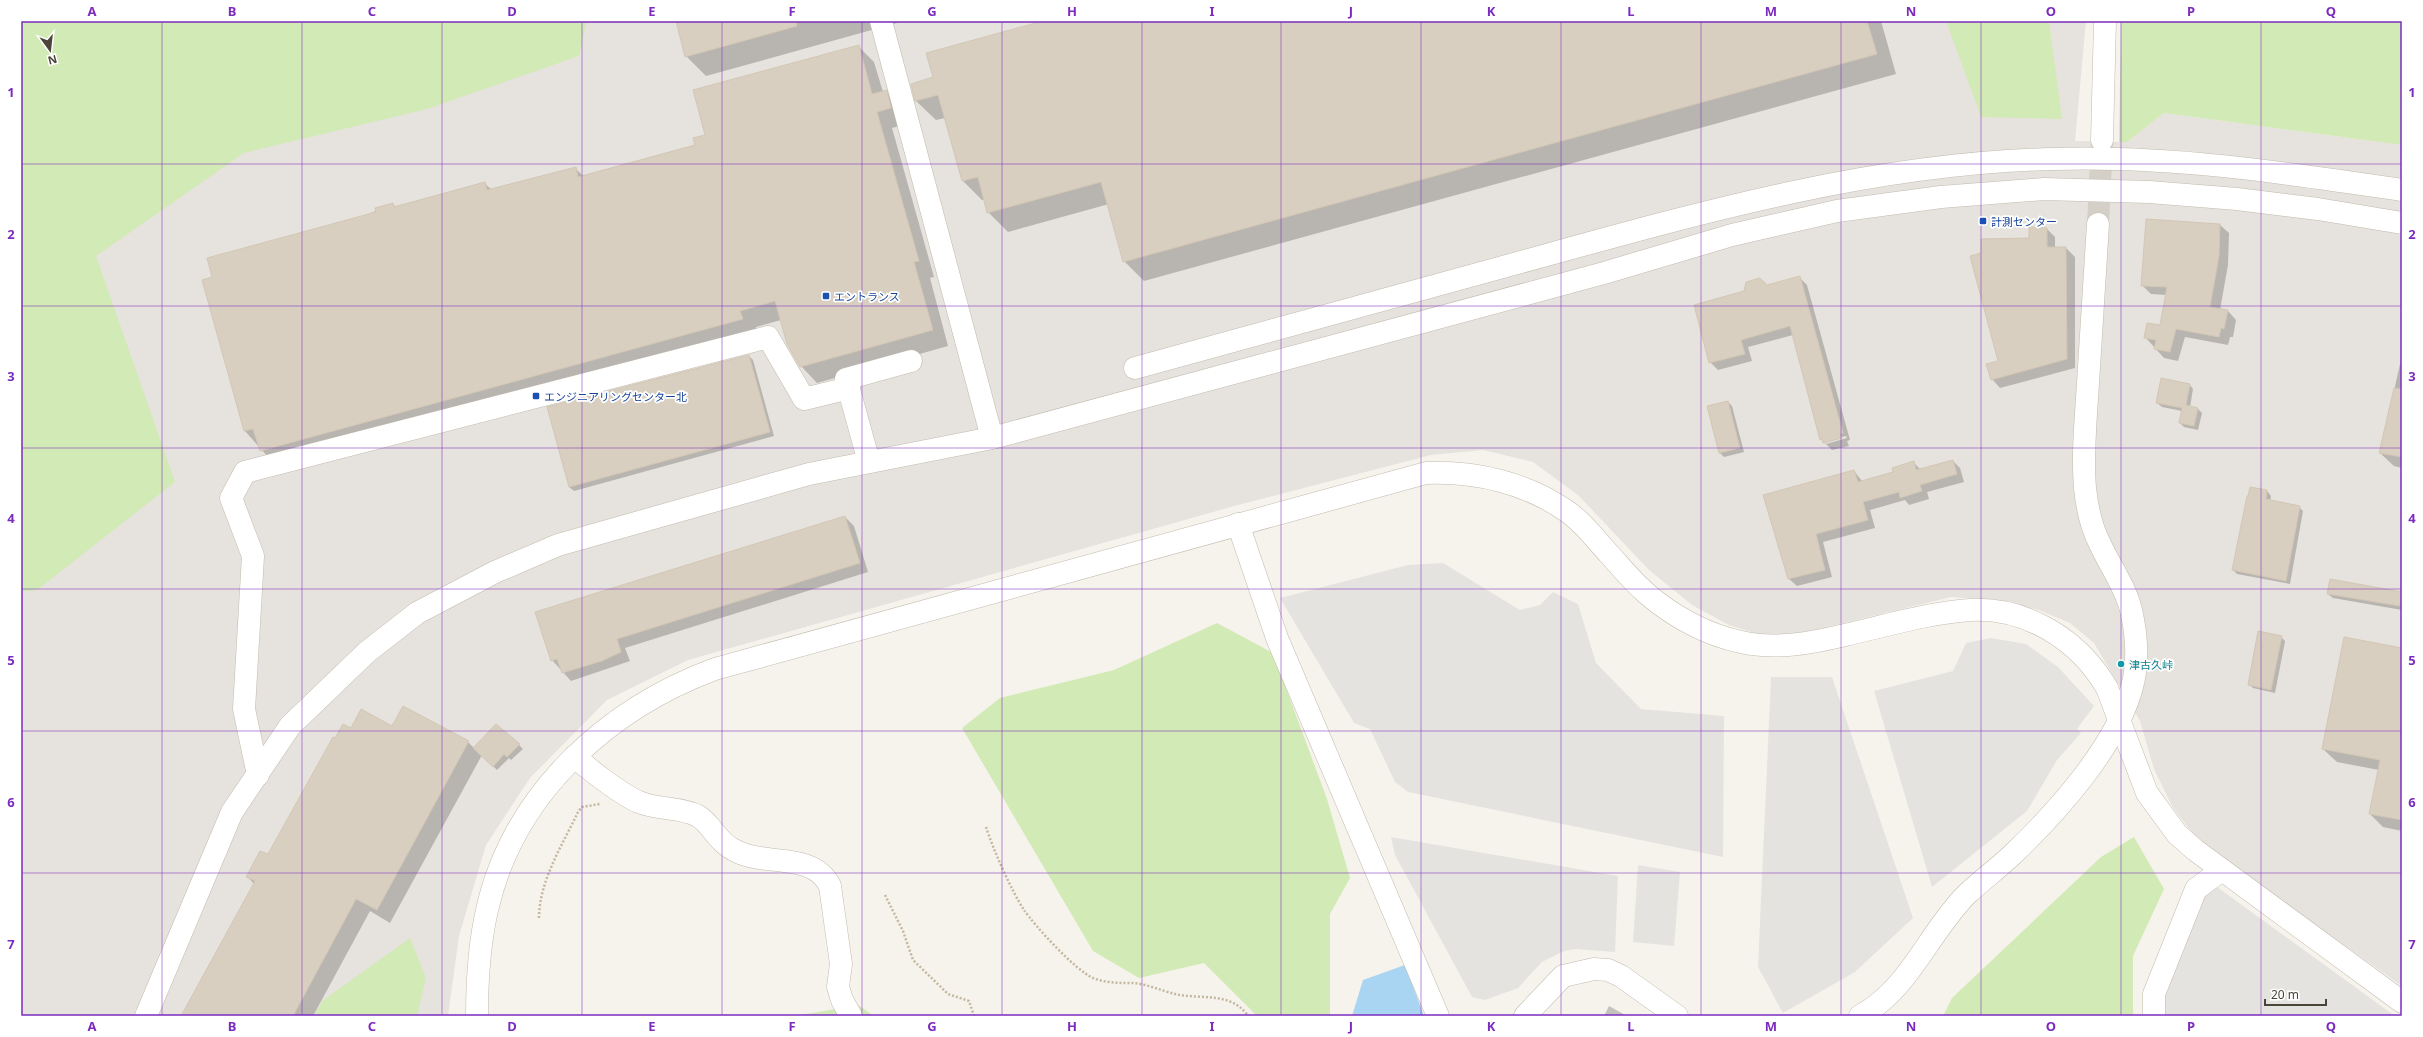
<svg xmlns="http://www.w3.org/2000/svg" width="2423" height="1037" viewBox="0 0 2423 1037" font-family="'Noto Sans','Noto Sans JP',sans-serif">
<rect width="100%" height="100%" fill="#f6f3ec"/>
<path fill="#e6e2dd" d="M21 21H2086L2075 141 2127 142 2164 113 2402 145V986L2199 842 2172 806 2154 769 2140 721 2094 643 2070 623 2039 610 2004 601 1951 597 1802 633 1761 635 1729 625 1692 605 1649 570 1578 495 1533 462 1483 450 1431 455 1238 505 688 660 607 700 530 778 486 845 459 936 448 1016H21Z"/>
<g fill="#d2eab5">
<path d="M21 21H587L579 56 427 109 244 153 96 256 175 482 37 590 21 592Z"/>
<path d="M1946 21H2049L2062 119 1981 117Z"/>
<path d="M2121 21H2402V145L2164 113 2127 142H2119Z"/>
<path d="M1217 623 1273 653 1327 799 1350 878 1330 914V1016H1257L1204 963 1139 978 1093 951 962 728 1000 698 1114 670Z"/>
<path d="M2134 837 2164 889 2133 956V1016H1943L1952 998 2101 857Z"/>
<path d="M410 938 426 978 417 1016H314L322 1001Z"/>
<path d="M858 1005 874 1016H800L801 1015Z"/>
</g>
<g fill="#e5e3e0">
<path d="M1443 563 1520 610 1540 605 1553 592 1578 604 1596 663 1641 709 1724 716 1723 857 1408 792 1395 782 1370 729 1354 723 1280 598 1408 565Z"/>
<path d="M1991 638 2026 644 2058 667 2094 706 2077 729 2081 733 2057 760 2027 811 1932 887 1874 691 1953 671 1966 643Z"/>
<path d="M1771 677H1832L1913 918 1855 972 1783 1013 1758 967Z"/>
<path d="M1391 837 1618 876 1615 952 1576 949 1564 951 1542 962 1518 988 1485 1000 1472 997 1395 855Z"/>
<path d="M1638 865 1680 872 1674 946 1633 942Z"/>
<path d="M2213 884 2395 1016H2162L2160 1000 2201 901Z"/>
</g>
<path fill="#a9d4f2" d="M1405 965 1424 1016H1352L1363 980Z"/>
<g fill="#0003" fill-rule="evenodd">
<path d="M676 21H904L706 76 686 56Z"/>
<path d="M1046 21H1881L1896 74 1144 281 1124 261 1109 204 1008 232 988 212 985 200H982L963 181 945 118 936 120 916 101 912 84 934 78Z"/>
<path d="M858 46 874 62 883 92 886 91 902 108 907 124 892 128 934 277 930 278 948 346 817 383 801 366 781 320 756 327 758 335 277 467 245 431 204 281 393 204 396 208 484 183 492 190 575 168 583 176 696 145 707 136Z"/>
<path d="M2147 220 2220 225 2229 233 2228 265 2220 310 2228 311 2236 320 2233 337H2230L2228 345 2185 337 2178 361 2164 358 2145 337 2161 326 2166 295 2151 294 2142 285Z"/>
<path d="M2047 229 2055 237V248H2066L2075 257V368L2000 388 1992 379 1999 362 2030 239Z"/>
<path d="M1800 278 1807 285 1850 440 1847 441 1849 446 1832 450 1821 439 1793 335 1748 347 1752 361 1718 370 1710 362 1767 286ZM1846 436 1847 438 1826 444V441Z"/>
<path d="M2402 355V468L2394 466 2380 453Z"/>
<path d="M749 356 753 360 774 436 574 491 569 487Z"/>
<path d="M2189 384 2193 389 2190 407 2198 409 2202 413 2198 430 2184 427 2180 423 2182 411 2162 407 2157 403Z"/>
<path d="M1728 402 1732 406 1744 452 1724 457 1720 453 1708 407Z"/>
<path d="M1953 461 1960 468 1964 482 1927 492 1929 499 1909 505 1905 500 1870 510 1875 528 1823 542 1832 577 1797 586 1789 579 1765 496 1854 471 1862 481 1894 473 1913 462 1921 470Z"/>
<path d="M2267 491 2271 496 2270 501 2299 507 2303 511 2290 584 2237 574 2233 570Z"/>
<path d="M845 517 854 526 868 572 625 648 630 661 571 681 552 660Z"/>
<path d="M2402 593V610L2333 598 2328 594Z"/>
<path d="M2281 637 2285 641 2275 693 2253 688 2249 684Z"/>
<path d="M2402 649V831L2383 827 2370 814 2379 770 2337 762 2323 749Z"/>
<path d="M393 727 468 742 475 749 519 745 523 749 511 760 509 758 497 770 482 755 390 923 370 911 313 1016H182L254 884 247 876 269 855 336 739 352 729Z"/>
<path d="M1609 1006 1627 1016H1604Z"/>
</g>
<g fill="#d8cfc1" stroke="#d3c7b4">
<path d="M676 21H796L797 26 685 57Z"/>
<path d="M1043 21H1867L1877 54 1123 262 1101 182 987 213 978 177 962 181 938 95 915 101 911 84 933 77 926 53Z"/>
<path d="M859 45 872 94 887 90 891 108 877 112 919 261 914 262 933 330 800 367 787 344 775 301 740 311 743 319 260 451 253 429 244 431 202 280 212 277 207 258 376 212 375 208 393 203 394 207 485 182 487 190 576 167 578 177 695 145 693 138 705 135 693 90Z"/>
<path d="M2146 219 2220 224 2219 256 2210 307 2228 310 2224 329 2221 328 2219 337 2176 329 2170 352 2154 349 2156 340 2144 338 2147 323 2160 325 2167 287 2141 286Z"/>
<path d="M2029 227 2047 228V247H2066L2067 359 1991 380 1986 364 1998 361 1970 256 1981 253V239L2029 238Z"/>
<path d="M1800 276 1843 433 1840 434 1842 438 1823 443 1822 439 1820 440 1790 326 1741 340 1745 354 1709 363 1694 305 1744 291 1746 282 1760 278 1767 285Z"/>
<path d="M749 355 770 432 569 487 547 407Z"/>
<path d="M2161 378 2190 384 2186 405 2198 408 2194 426 2179 423 2182 408 2156 403Z"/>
<path d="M2394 388 2402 389V457L2379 453Z"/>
<path d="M1728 401 1740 448 1719 453 1707 406Z"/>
<path d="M1953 460 1957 474 1920 485 1922 491 1900 498 1899 492 1863 502 1868 520 1816 534 1825 570 1788 579 1763 495 1854 470 1858 482 1893 472 1892 468 1914 461 1916 470Z"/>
<path d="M2250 487 2267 490 2266 499 2300 506 2286 581 2232 570 2247 496H2248Z"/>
<path d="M845 516 860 563 617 639 621 652 602 661 562 673 557 659 551 661 535 612Z"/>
<path d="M2330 579 2402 592 2400 606 2327 594Z"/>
<path d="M2258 631 2282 636 2271 690 2248 685Z"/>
<path d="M2344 637 2402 648V820L2369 814 2380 760 2322 749Z"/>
<path d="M403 706 469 741 377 910 356 899 293 1016H181L255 881 246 877 260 851 268 854 333 737 335 738 343 724 351 728 361 709 392 726Z"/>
<path d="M496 724 520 744 507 757 504 754 493 767 473 748Z"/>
</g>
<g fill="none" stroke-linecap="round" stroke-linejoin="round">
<path stroke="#d4d0c8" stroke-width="22" stroke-dasharray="22 11" stroke-linecap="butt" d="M2098 224 2102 140"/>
<g stroke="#c2bbae" stroke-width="23">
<g id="minor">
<path d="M881 21 992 438"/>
<path d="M2102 140 2105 21"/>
<path d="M1135 368C1271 331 1407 293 1543 256 1709 210 1879 163 2053 159 2169 155 2287 173 2402 190"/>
<path d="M869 462 846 379 911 361"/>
<path d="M1238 524 1277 638 1438 1016"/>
<path d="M575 756C586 768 624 796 639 802 657 810 681 807 698 816 712 824 717 843 738 852 768 866 813 852 830 886L841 964 838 987 842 1000 851 1016"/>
<path d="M258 775 244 709 253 556 231 498 245 472 768 337 804 399 849 388"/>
<path d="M146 1016 232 812 290 726 367 652 417 613 495 572 558 545 809 474 992 438 1604 273 1732 235 1837 211 1941 197 2044 189 2149 192 2237 199 2318 209 2402 223"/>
<path d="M477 1016C477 981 479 945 487 910 513 794 607 709 715 669L1426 473C1476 471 1527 483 1568 512 1584 523 1596 540 1609 554 1621 567 1632 581 1646 593 1672 616 1707 635 1741 642 1775 650 1812 643 1845 635 1885 626 1928 613 1970 610 2027 607 2079 640 2107 688L2147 793 2177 834 2195 850 2402 1002"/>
<path d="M1525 1016 1563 976 1594 969 1608 970 1621 976 1677 1016"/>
<path d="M1860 1016C1910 989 1928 933 1967 894 1981 881 1997 869 2012 855 2056 813 2116 747 2132 687 2139 661 2137 636 2131 610 2125 586 2110 566 2100 544 2091 527 2087 507 2085 488 2082 454 2086 417 2088 383 2091 330 2095 277 2098 224"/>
<path d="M2154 1016V994L2196 889 2222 870"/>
</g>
</g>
<g stroke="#c4b79f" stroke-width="2.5" stroke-dasharray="2 2" stroke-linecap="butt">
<path d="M986 827C993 849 1011 890 1024 910 1034 925 1076 971 1093 978 1106 983 1118 983 1131 983 1145 983 1162 991 1175 994 1201 1000 1231 991 1248 1016"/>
<path d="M885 895 903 931 913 960 948 994 969 1001 974 1016"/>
<path d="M539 918C539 881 563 844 578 812L582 807 600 804"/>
</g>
<use href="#minor" stroke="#fff" stroke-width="22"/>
</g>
<path fill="none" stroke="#7b2cbf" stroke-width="1" stroke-opacity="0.55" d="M162 21V1016M302 21V1016M442 21V1016M582 21V1016M722 21V1016M862 21V1016M1002 21V1016M1142 21V1016M1281 21V1016M1421 21V1016M1561 21V1016M1701 21V1016M1841 21V1016M1981 21V1016M2121 21V1016M2261 21V1016M21 164H2402M21 306H2402M21 448H2402M21 589H2402M21 731H2402M21 873H2402"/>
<g fill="#1a4fb4" stroke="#fff" stroke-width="1.5">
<rect x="1979" y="217" width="8" height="8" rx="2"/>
<rect x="822" y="292" width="8" height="8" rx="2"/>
<rect x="532" y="392" width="8" height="8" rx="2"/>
</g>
<circle fill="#0f9aa8" stroke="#fff" stroke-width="1.5" cx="2121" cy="664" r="4"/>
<g text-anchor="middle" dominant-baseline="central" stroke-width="3.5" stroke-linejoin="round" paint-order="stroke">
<g font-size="11" fill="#164399" stroke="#fff" text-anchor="start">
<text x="1991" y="221">計測センター</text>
<text x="834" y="296">エントランス</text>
<text x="544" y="396">エンジニアリングセンター北</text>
</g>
<g font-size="11" fill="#0d838f" stroke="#fff" text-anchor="start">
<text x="2129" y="664">津古久峠</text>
</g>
</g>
<rect width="2423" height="1037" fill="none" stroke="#ffffff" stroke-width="44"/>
<g transform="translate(50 50) rotate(165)" stroke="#ffffff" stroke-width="3" paint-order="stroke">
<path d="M0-3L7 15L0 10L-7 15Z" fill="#4b4439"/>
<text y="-6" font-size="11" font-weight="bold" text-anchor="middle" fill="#4b4439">N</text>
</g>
<path d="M2265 999v6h61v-6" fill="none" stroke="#4b4439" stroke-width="2"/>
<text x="2271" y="999" font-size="12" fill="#4b4439" stroke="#ffffff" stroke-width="3" paint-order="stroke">20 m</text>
<rect x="22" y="22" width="2379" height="993" fill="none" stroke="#7b2cbf" stroke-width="1.5"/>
<g font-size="13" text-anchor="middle" font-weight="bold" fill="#7b2cbf">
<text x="92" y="16">A</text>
<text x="232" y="16">B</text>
<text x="372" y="16">C</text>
<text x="512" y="16">D</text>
<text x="652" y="16">E</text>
<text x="792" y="16">F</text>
<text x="932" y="16">G</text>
<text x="1072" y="16">H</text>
<text x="1212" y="16">I</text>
<text x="1351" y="16">J</text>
<text x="1491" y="16">K</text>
<text x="1631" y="16">L</text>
<text x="1771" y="16">M</text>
<text x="1911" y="16">N</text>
<text x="2051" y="16">O</text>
<text x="2191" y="16">P</text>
<text x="2331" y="16">Q</text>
<text x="11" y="97">1</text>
<text x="2412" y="97">1</text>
<text x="11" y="239">2</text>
<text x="2412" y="239">2</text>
<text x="11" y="381">3</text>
<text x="2412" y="381">3</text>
<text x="11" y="523">4</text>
<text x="2412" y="523">4</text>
<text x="11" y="665">5</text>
<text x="2412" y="665">5</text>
<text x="11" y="807">6</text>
<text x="2412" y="807">6</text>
<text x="11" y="949">7</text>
<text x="2412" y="949">7</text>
<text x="92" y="1031">A</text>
<text x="232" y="1031">B</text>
<text x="372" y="1031">C</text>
<text x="512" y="1031">D</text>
<text x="652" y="1031">E</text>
<text x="792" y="1031">F</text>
<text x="932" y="1031">G</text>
<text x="1072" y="1031">H</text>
<text x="1212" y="1031">I</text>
<text x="1351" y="1031">J</text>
<text x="1491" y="1031">K</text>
<text x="1631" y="1031">L</text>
<text x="1771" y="1031">M</text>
<text x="1911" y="1031">N</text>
<text x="2051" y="1031">O</text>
<text x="2191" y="1031">P</text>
<text x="2331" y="1031">Q</text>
</g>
</svg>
